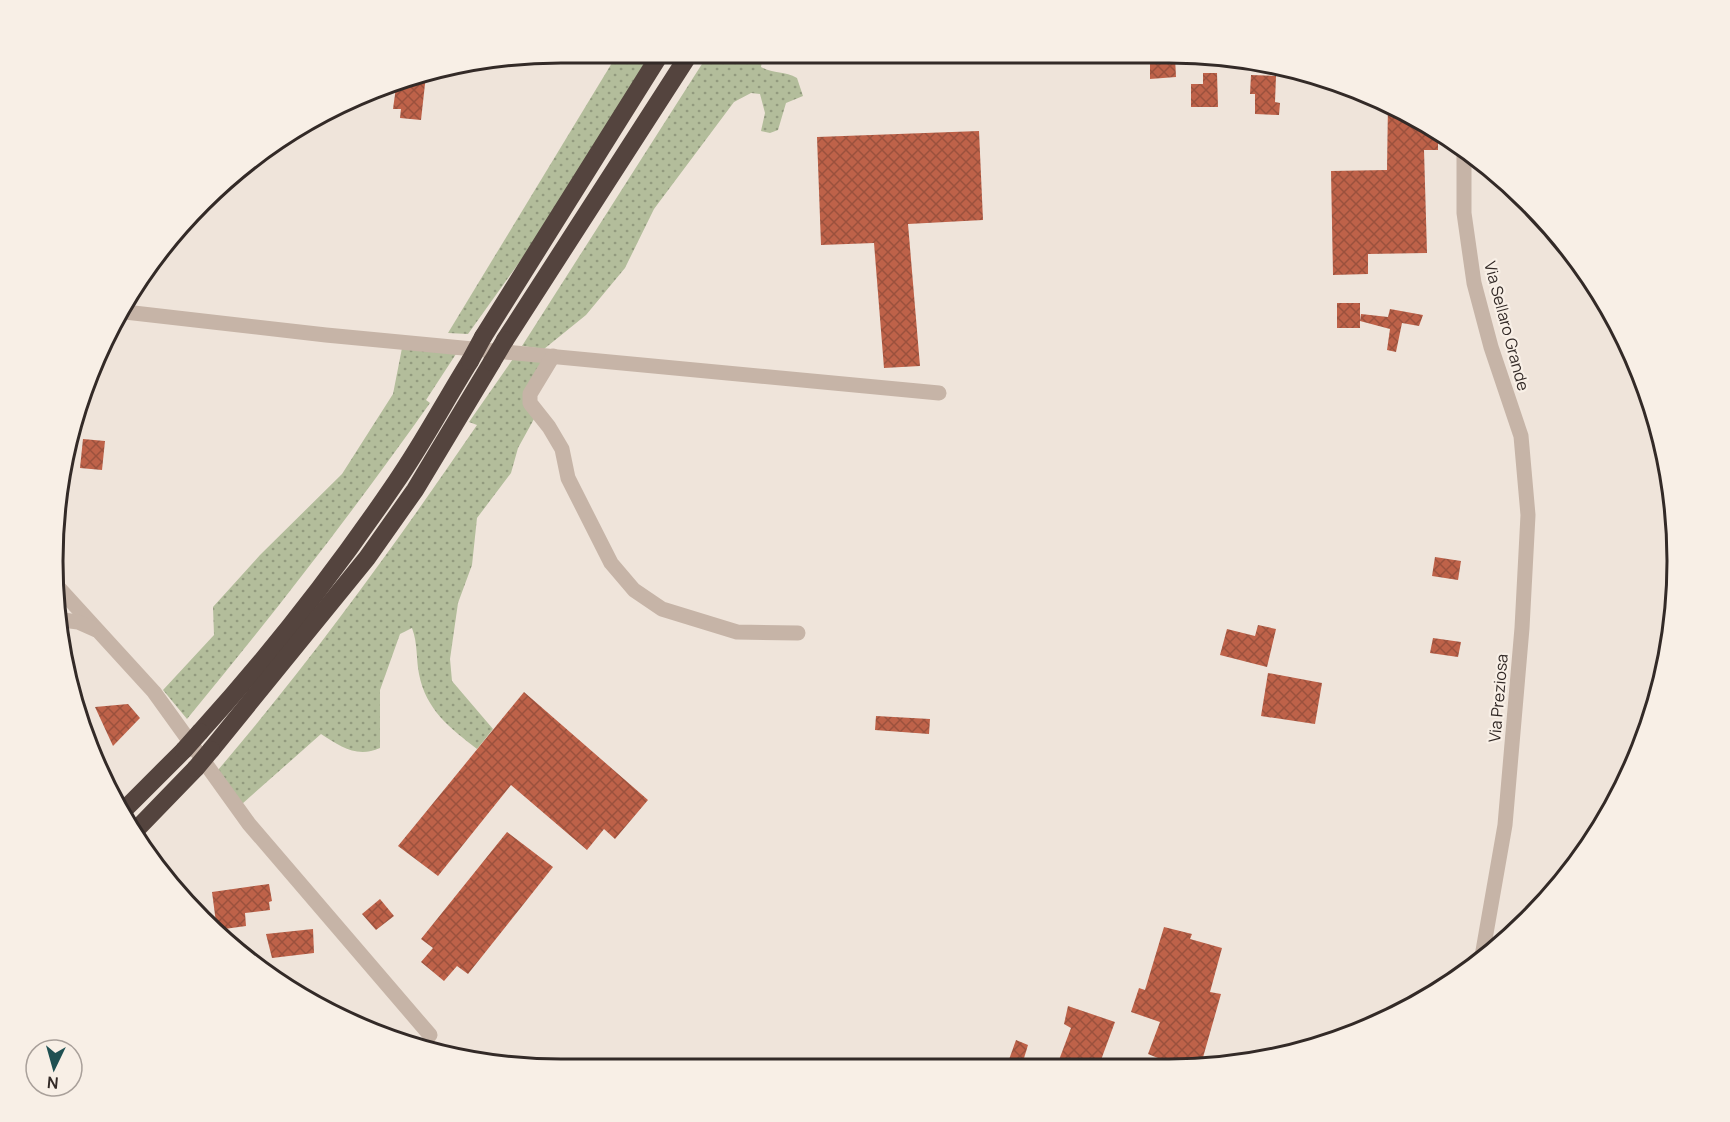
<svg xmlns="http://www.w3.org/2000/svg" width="1730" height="1122" viewBox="0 0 1730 1122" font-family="Manrope,sans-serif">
<defs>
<pattern id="grass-dots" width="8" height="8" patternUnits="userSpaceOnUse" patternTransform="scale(1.5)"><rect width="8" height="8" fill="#b3bd9b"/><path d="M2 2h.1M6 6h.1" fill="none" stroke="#929a7e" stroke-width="1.8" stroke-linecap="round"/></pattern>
<pattern id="building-cross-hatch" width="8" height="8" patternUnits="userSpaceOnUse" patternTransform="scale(1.5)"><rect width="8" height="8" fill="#be6249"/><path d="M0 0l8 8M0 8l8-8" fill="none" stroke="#9b513d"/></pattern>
</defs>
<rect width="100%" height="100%" fill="#efe4da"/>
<g fill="url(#grass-dots)">
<path d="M618 53H654L536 239 468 334 448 333Z"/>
<path d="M709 53 763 54 761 67C773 74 785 71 797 78L803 96 786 103 778 130 770 133 761 131 765 113 760 94 751 93 734 102 654 209 625 268 586 315 544 349 522 346Z"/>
<path d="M402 348 456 354 426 400 430 403C353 512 272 616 187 719L163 690 214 635 213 607 260 555 342 474 393 394Z"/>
<path d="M515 356 545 360 531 385 534 419 518 448 511 473 477 518 472 565 458 603 450 659 452 681 493 729 477 749C450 728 426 710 419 674 416 659 418 644 412 628L400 634 380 690V748C357 758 341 747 321 734L242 804 218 770C311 661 396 544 477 425L469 422Z"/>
</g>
<g fill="url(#building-cross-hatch)">
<path d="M1150 56 1175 57 1176 77 1150 79Z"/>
<path d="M1203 73H1217L1218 107H1191V84H1203Z"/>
<path d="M426 75 421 120 400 118 401 109H393L397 80Z"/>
<path d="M1251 75 1276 76 1275 102 1280 103 1279 115 1255 114V94H1250Z"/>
<path d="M1388 103 1438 135V150H1424L1427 253 1368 254V274L1333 275 1331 171 1387 170Z"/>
<path d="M979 131 983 220 908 224 920 366 884 368 874 243 821 245 817 137Z"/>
<path d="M1337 303H1360V321L1361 314 1388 317 1390 309 1423 315 1419 326 1402 323 1396 352 1387 350 1390 329 1360 321V328H1337Z"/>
<path d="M83 439 105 441 102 470 80 468Z"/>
<path d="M1435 557 1461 561 1458 580 1432 576Z"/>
<path d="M1258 625 1276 629 1267 667 1220 655 1227 629 1255 636Z"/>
<path d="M1433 638 1461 642 1458 657 1430 653Z"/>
<path d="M1268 673 1322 683 1315 724 1261 716Z"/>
<path d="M524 692 648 800 615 839 604 829 587 850 511 785 438 876 398 846Z"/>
<path d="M128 704 140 718 113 746 95 707Z"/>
<path d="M876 716 930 719 929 734 875 730Z"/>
<path d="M507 832 553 867 468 974 457 966 444 981 421 962 433 948 421 939Z"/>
<path d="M269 884 272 901 269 902 270 910 245 913 246 926 217 930 212 892Z"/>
<path d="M380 899 394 916 376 930 362 914Z"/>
<path d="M1164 927 1192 934 1190 939 1222 948 1210 992 1221 994 1200 1068H1165L1168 1062 1148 1054 1160 1022 1131 1012 1139 988 1145 990Z"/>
<path d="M313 929 314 953 272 958 266 934Z"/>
<path d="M1068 1006 1115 1022 1098 1068H1056L1071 1028 1064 1024Z"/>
<path d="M1016 1040 1028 1045 1021 1068H1006Z"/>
</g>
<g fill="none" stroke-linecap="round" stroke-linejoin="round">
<g stroke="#c6b4a7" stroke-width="15">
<path d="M1464 152V213L1474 283 1491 347 1521 436 1528 515 1522 628 1505 825 1481 962"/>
<path d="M125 312 326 335 939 393"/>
<path d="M553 356 530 394V403L549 427 562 449 568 478 611 563 634 590 662 609 737 632 798 633"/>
<path d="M59 588 154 692 249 824 430 1035"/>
<path d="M63 620 78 622 96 630"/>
</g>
<g stroke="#54443e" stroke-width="18">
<path d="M483 337 661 53"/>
<path d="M505 340 690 53"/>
<path d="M200 732C271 654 337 569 396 482 423 443 445 401 470 361"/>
<path d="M211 750 367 558 415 490 492 362"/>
<path d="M120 814 184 750"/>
<path d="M134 832 196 768"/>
</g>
<g stroke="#54443e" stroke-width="18">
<path d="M470 361 483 337"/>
<path d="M492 362 505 340"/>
<path d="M184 750 200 732"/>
<path d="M196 768 211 750"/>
</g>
</g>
<g text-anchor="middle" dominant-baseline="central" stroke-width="4.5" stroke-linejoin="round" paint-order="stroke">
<g font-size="16" fill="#332a27" stroke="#f8efe6">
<text transform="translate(1507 326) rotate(75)">Via Sellaro Grande</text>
<text transform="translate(1498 698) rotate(-85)">Via Preziosa</text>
</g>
</g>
<path d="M0 0H1730V1122H0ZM561 63H1169A498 498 0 0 1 1667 561V561A498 498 0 0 1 1169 1059H561A498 498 0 0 1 63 561V561A498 498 0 0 1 561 63Z" fill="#f8efe6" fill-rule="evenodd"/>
<path fill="none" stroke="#332a27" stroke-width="3" d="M561 63H1169A498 498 0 0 1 1667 561V561A498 498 0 0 1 1169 1059H561A498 498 0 0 1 63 561V561A498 498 0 0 1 561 63Z"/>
<g transform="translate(54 1068) rotate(185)"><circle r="28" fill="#f8efe6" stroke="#a9a09a" stroke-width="1.5"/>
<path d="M0-4.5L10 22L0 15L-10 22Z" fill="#1f5052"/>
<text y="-9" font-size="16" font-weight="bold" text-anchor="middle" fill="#332a27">N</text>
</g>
</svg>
